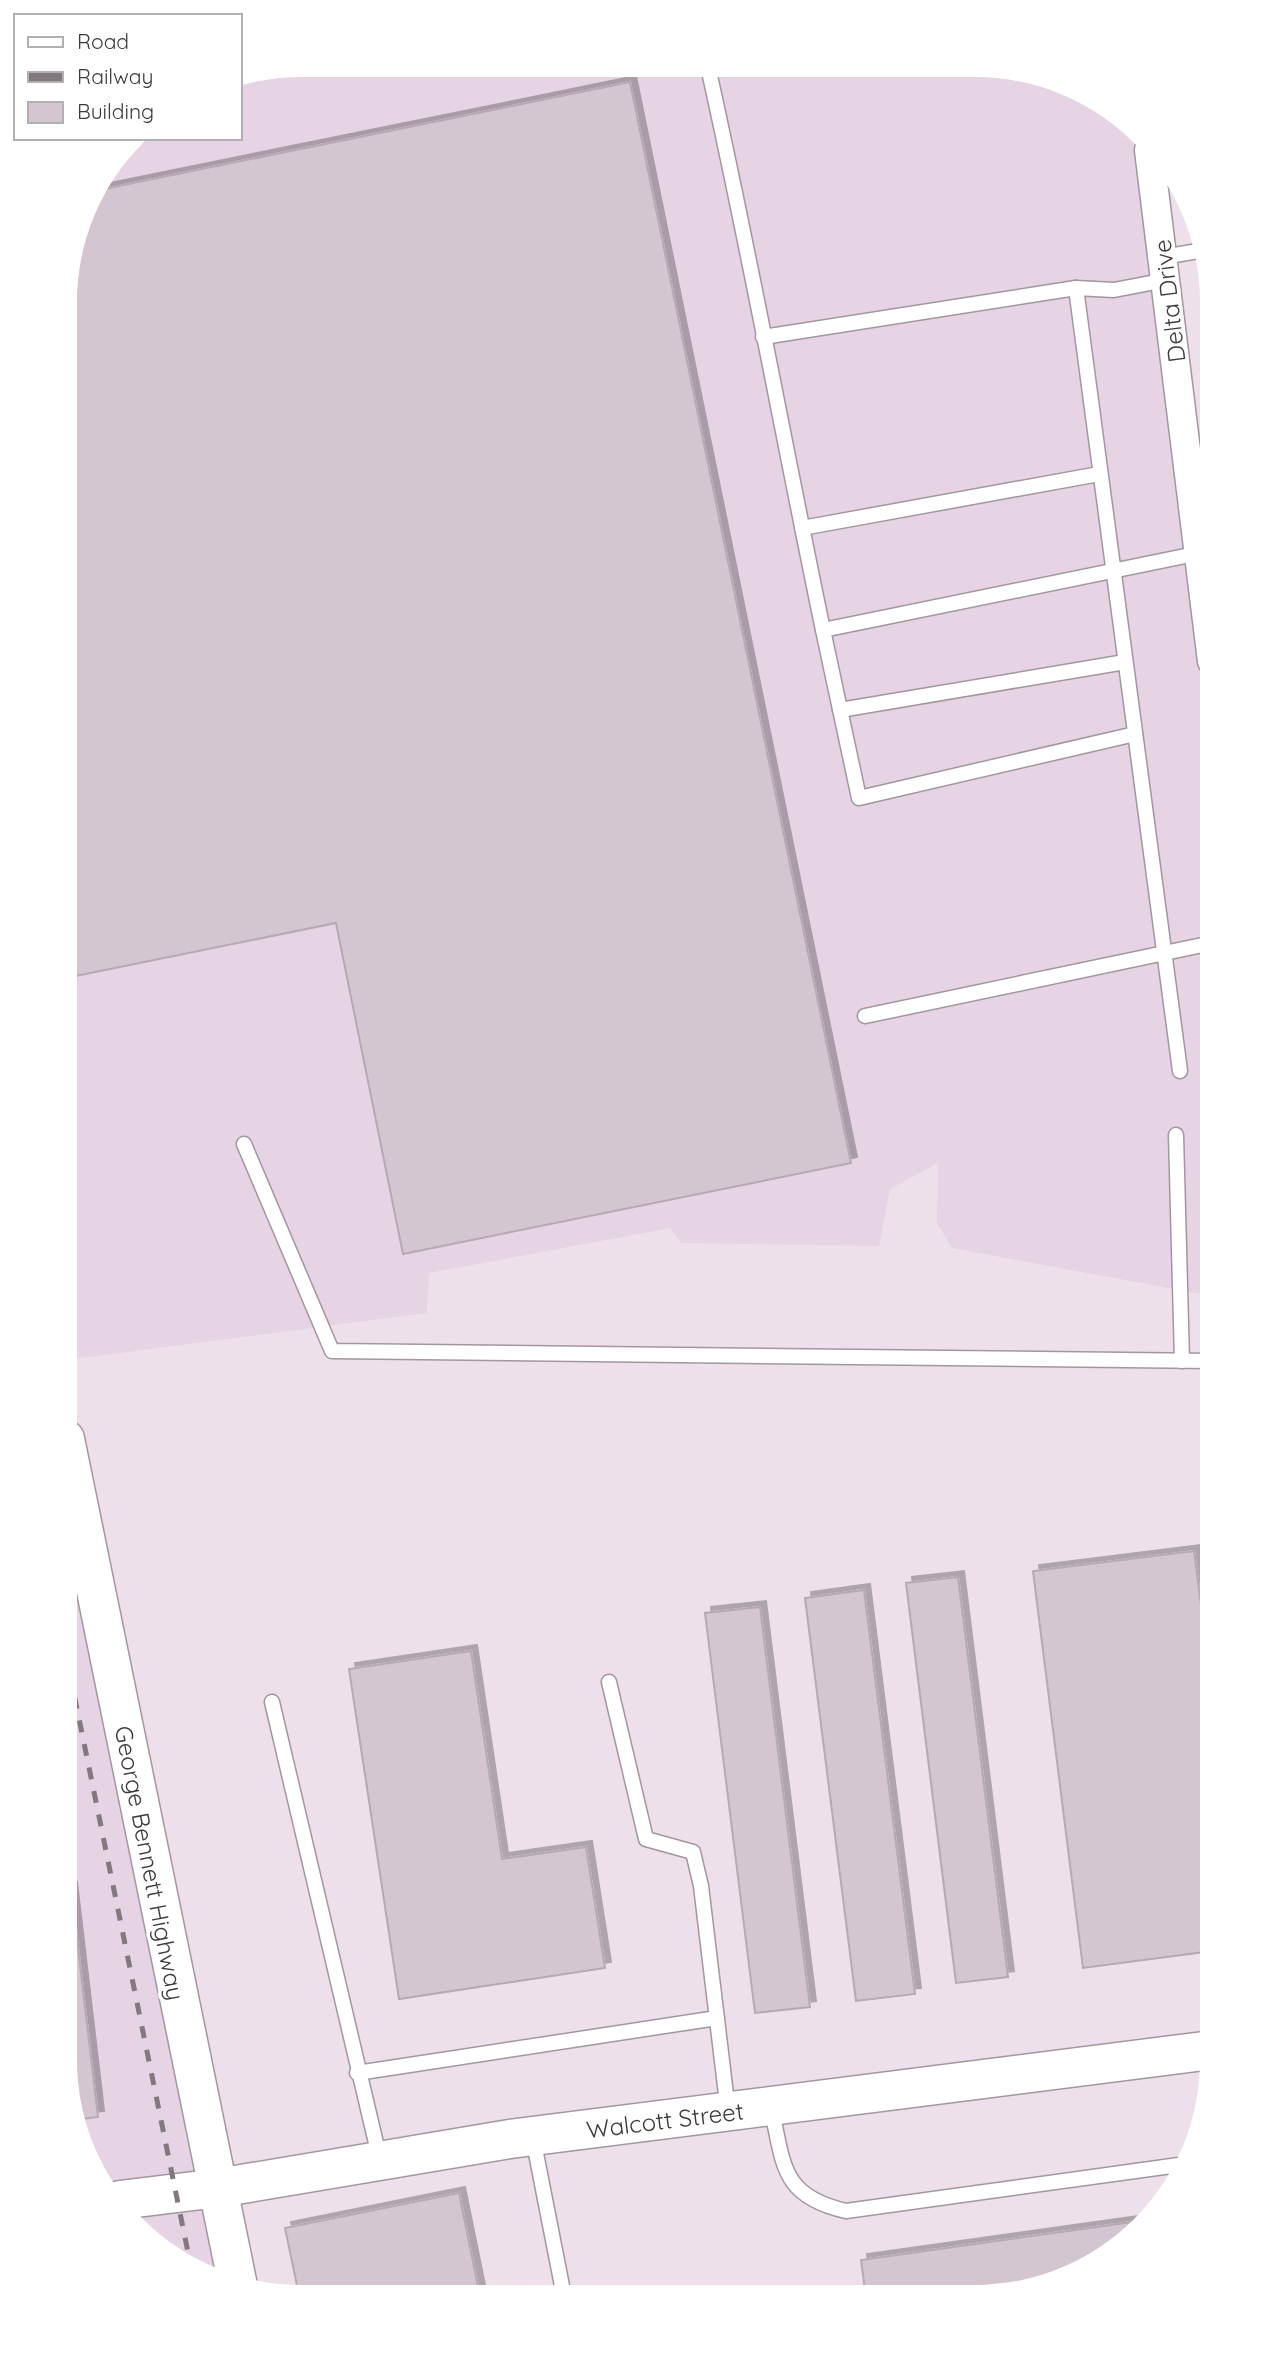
<svg xmlns="http://www.w3.org/2000/svg" width="1277" height="2362" viewBox="0 0 1277 2362" font-family="Quicksand,sans-serif">
<defs>
<filter id="shadow"><feDropShadow dx="6" dy="-6" stdDeviation="0" flood-color="#0004"/></filter>
</defs>
<rect width="100%" height="100%" fill="#ede0eb"/>
<g fill="#e6d3e4">
<path d="M302 65 1021 69 1131 123 1134 128 1212 735V1296L952 1248 937 1223 938 1163 890 1189 879 1246 681 1243 670 1228 429 1273 427 1313 66 1360 67 271 89 196 134 138H240V77Z"/>
<path d="M65 1439 233 2285 211 2279 146 2239 77 2136 65 2060Z"/>
</g>
<g fill="#d3c6d1" stroke="#b6a9b4" stroke-width="2" filter="url(#shadow)">
<path d="M630 82 851 1163 403 1254 336 923 66 978 67 271 94 191Z"/>
<path d="M1194 1551 1212 1689V1951L1083 1968 1033 1571Z"/>
<path d="M958 1577 1008 1977 956 1983 906 1583Z"/>
<path d="M864 1590 915 1994 856 2001 805 1598Z"/>
<path d="M760 1607 810 2007 755 2013 705 1613Z"/>
<path d="M471 1651 502 1859 586 1847 605 1968 399 1999 349 1669Z"/>
<path d="M71 1888 98 2117 74 2120 65 2060V1889Z"/>
<path d="M459 2193 480 2296 299 2295 285 2228Z"/>
<path d="M1147 2220 1107 2257 1051 2285 975 2297H866L861 2260Z"/>
</g>
<g fill="none" stroke-linecap="round" stroke-linejoin="round">
<g stroke="#a296a1" stroke-width="17">
<g id="lane">
<path d="M708 67C750 254 784 443 823 630L1200 553"/>
<path d="M1163 257 1204 250"/>
<path d="M1076 288 1180 1071"/>
<path d="M763 337 1076 288 1114 290 1166 280"/>
<path d="M802 528 1099 474"/>
<path d="M823 630 859 798 1135 734"/>
<path d="M840 710 1125 662"/>
<path d="M865 1016 1212 943"/>
<path d="M1176 1135 1182 1361"/>
<path d="M244 1144 332 1351 1212 1361"/>
<path d="M609 1682 646 1839 693 1852 701 1886 728 2111"/>
<path d="M272 1702 380 2160"/>
<path d="M357 2073 717 2018"/>
<path d="M771 2107C784 2164 780 2196 846 2211L1186 2164"/>
<path d="M533 2138 564 2296"/>
</g>
</g>
<g stroke="#a296a1" stroke-width="31">
<path id="street" d="M1149 150 1212 661"/>
</g>
<g stroke="#a296a1" stroke-width="41">
<g id="secondary">
<path d="M65 1439 238 2286"/>
<path d="M120 2200 218 2188 510 2139 1212 2050"/>
</g>
</g>
<use href="#lane" stroke="#fff" stroke-width="14"/>
<use href="#street" stroke="#fff" stroke-width="28"/>
<use href="#secondary" stroke="#fff" stroke-width="38"/>
<path stroke="#81797f" stroke-width="5" stroke-dasharray="12 12" stroke-linecap="butt" d="M65 1650 191 2267"/>
</g>
<g text-anchor="middle" dominant-baseline="central" stroke-width="7" stroke-linejoin="round" paint-order="stroke">
<g font-size="24" fill="#3f3a3e" stroke="#fff">
<text transform="translate(1169 301) rotate(-97)">Delta Drive</text>
<text transform="translate(150 1863) rotate(79)">George Bennett Highway</text>
<text transform="translate(665 2120) rotate(-7)">Walcott Street</text>
</g>
</g>
<path d="M0 0H1277V2362H0ZM302 77H975A225 225 0 0 1 1200 302V2060A225 225 0 0 1 975 2285H302A225 225 0 0 1 77 2060V302A225 225 0 0 1 302 77Z" fill="#fff" fill-rule="evenodd"/>
<rect x="14" y="14" width="228" height="126" fill="#ffffff" stroke="#b2b0b2" stroke-width="2"/>
<rect x="28" y="37" width="35" height="10" fill="#ffffff" stroke="#b2b0b2" stroke-width="2"/>
<text x="77" y="49" font-size="21" fill="#3f3a3e">Road</text>
<rect x="28" y="72" width="35" height="10" fill="#81797f" stroke="#b2b0b2" stroke-width="2"/>
<text x="77" y="84" font-size="21" fill="#3f3a3e">Railway</text>
<rect x="28" y="102" width="35" height="21" fill="#d3c6d1" stroke="#b2b0b2" stroke-width="2"/>
<text x="77" y="119" font-size="21" fill="#3f3a3e">Building</text>
</svg>
